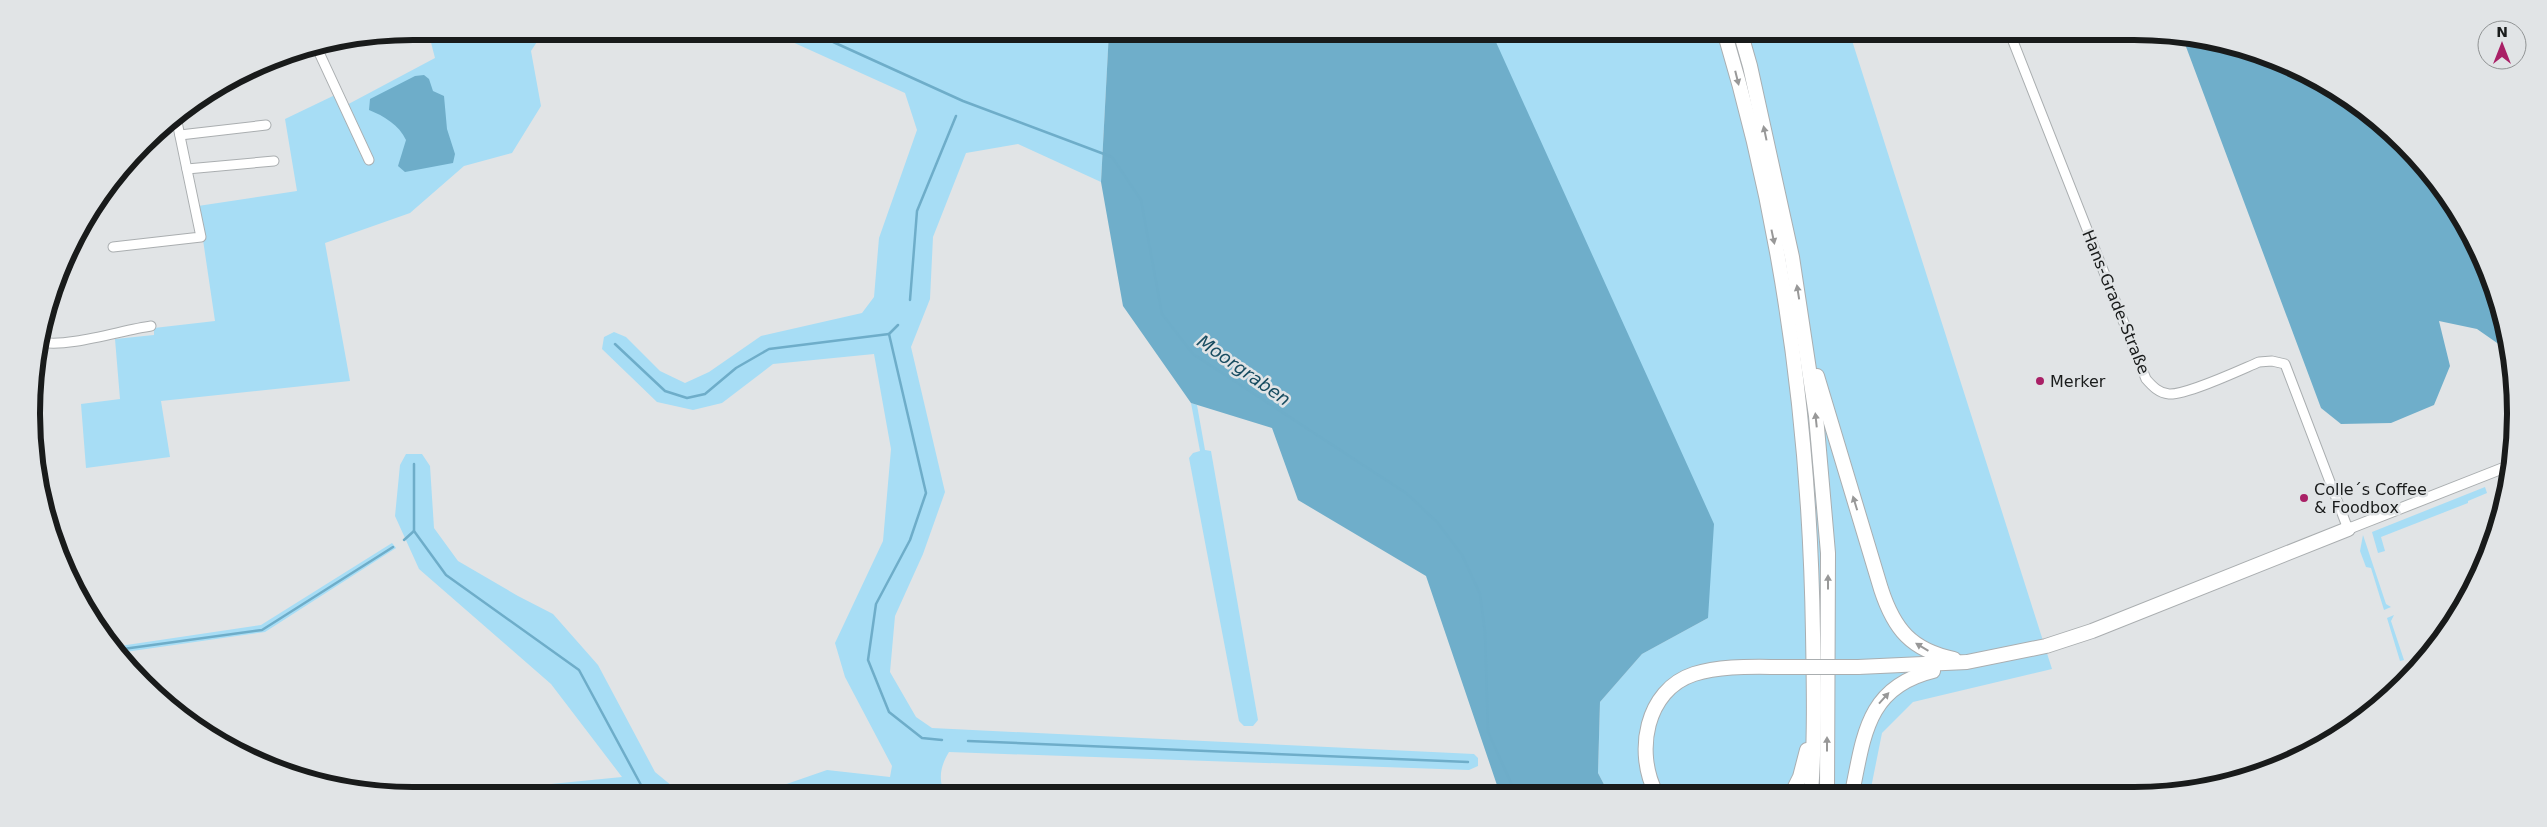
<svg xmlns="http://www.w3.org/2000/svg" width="2547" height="827" viewBox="0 0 2547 827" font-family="'DejaVu Sans',sans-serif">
<rect width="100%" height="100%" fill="#e1e4e6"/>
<g fill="#a7ddf5">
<path d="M428 31H544L531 51 541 106 512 153 464 166 410 213 325 243 350 381 161 401 170 457 86 468 81 404 120 399 115 339 154 335V328L215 321 198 206 297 191 285 119 335 95 341 108 435 58Z"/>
<path d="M768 31H1109L1101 182 1018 144 966 153 933 237 930 299 911 347 945 492 923 554 895 616 890 672 916 717 932 728 1474 754 1478 758V766L1469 770 949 752C940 767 938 779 945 795H755L827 770 890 777 892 766 845 677 835 643 883 541 891 449 874 354 773 364 722 403 693 410 657 402 602 349 604 337 614 332 626 337 660 371 685 383 709 372 761 336 862 313 874 297 879 238 917 130 905 93Z"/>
<path d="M1491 31H1849L2052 669 1913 702 1882 733 1870 793 1609 794 1598 773 1600 702 1642 654 1708 618Z"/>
<path d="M1191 403 1197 405 1205 450 1211 451 1258 720 1253 726H1244L1239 721 1189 458 1193 453 1200 451Z"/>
<path d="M406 454H422L430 466 434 528 458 561 518 596 553 614 598 665 655 772 683 795 429 796 622 777 551 684 419 569 395 516 400 465Z"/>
<path d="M2485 487 2487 493 2468 501V503L2381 537 2385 551 2378 553 2372 532Z"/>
<path d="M2363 535 2386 604 2391 607 2384 610 2371 568 2366 567 2360 551Z"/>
<path d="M392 543 396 548 265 632 118 653 113 647 261 625Z"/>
<path d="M2394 615 2391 621 2404 660 2400 661 2387 618Z"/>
</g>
<g fill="#6faeca">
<path d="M1109 31H1491L1714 524 1708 618 1642 654 1600 702 1598 773 1609 794H1500L1426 576 1298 500 1272 428 1191 403 1123 306 1101 182Z"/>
<path d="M2182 36C2325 50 2454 160 2496 297 2501 316 2508 333 2510 352L2477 329 2439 321 2450 366 2434 405 2391 423 2341 424 2321 408Z"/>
</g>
<path fill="#6eadc9" d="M424 75 429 79 433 91 444 96 447 129 455 154 453 163 405 172 398 166 406 140C399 125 384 116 369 110L370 99 415 76Z"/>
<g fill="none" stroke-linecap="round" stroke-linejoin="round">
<g stroke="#6eadc9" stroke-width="2.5">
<path d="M809 31 963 101 1112 157 1141 200 1162 314 1193 354 1406 493 1437 522 1462 555 1480 594 1485 632 1488 732 1516 794"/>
<path d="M910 300 917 211 956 116"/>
<path d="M898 325 889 334 926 493 910 540 876 604 868 660 889 712 922 738 942 740"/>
<path d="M615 344 665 391 687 398 705 394 736 368 769 349 889 334"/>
<path d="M414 464V531L446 575 579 670 641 785 652 795"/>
<path d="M404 540 414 531"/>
<path d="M116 650 262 630 393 547"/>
<path d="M968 741 1468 762"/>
</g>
<g stroke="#aaaeb0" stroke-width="11">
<g id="minor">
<path d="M2009 31 2146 379C2153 387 2159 393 2169 394 2187 395 2240 370 2259 362L2272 361 2285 364 2348 529"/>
<path d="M316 46 369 160"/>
<path d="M180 135 266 125"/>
<path d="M187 169 274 161"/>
<path d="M113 247 201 237 176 117"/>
<path d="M41 342C67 348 122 330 151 326"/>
</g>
</g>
<g stroke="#aaaeb0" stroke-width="12">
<path id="tertiary" d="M2348 529 2511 465"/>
</g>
<g stroke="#aaaeb0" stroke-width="16">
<g id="trunk">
<path d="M1724 31C1783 226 1810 432 1813 634 1814 687 1815 740 1811 793"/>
<path d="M1740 31 1750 66 1792 257 1816 416 1828 553 1827 793"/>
<path d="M1817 376 1881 589C1894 629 1911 650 1954 659"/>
<path d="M1858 667 1967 662 2046 646 2092 631 2348 529"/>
<path d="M1656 793C1635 753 1645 690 1694 674 1722 665 1755 667 1785 667"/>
<path d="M1792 793 1800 777 1807 750"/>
<path d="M1852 793C1864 735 1867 687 1933 671"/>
</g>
</g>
<use href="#minor" stroke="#fff" stroke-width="9"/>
<use href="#tertiary" stroke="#fff" stroke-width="10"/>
<use href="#trunk" stroke="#fff" stroke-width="14"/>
<g stroke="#aaaeb0" stroke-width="16" stroke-linecap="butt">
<path id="trunk-bridge" d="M1785 667H1858"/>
</g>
<use href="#trunk-bridge" stroke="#fff" stroke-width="14"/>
</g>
<defs><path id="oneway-solid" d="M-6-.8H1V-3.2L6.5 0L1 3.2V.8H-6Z" transform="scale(1.25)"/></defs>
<g fill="#989898">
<use href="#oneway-solid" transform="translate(1737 78) rotate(76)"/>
<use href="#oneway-solid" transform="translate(1765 133) rotate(-102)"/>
<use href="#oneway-solid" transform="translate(1773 237) rotate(78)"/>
<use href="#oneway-solid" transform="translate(1798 292) rotate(-99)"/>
<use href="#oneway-solid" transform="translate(1816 420) rotate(-96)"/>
<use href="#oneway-solid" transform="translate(1855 503) rotate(-107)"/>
<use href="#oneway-solid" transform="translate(1828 582) rotate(-90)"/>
<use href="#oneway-solid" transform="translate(1922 647) rotate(-149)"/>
<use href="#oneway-solid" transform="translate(1884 698) rotate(-48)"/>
<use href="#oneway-solid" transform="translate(1827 744) rotate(-90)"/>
</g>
<g fill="#a92066" stroke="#e1e4e6" stroke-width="2">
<circle cx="2040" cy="381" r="5"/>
<circle cx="2304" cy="498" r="5"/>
</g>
<g text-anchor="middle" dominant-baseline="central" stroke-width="5" stroke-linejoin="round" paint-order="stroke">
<g font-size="16" fill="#191b1b" stroke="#e1e4e6">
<text transform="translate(2116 302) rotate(68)">Hans-Grade-Straße</text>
</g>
<g font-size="16" fill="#191b1b" stroke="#e1e4e6" text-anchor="start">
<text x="2050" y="381">Merker</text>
<text x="2314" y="489">Colle´s Coffee<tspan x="2314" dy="18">&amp; Foodbox</tspan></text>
</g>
<g font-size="18" font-style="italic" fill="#194d61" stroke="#e1e4e6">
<text transform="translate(1244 370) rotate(35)">Moorgraben</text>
</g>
</g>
<path d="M0 0H2547V827H0ZM413 40H2134A373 373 0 0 1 2507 413V414A373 373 0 0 1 2134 787H413A373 373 0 0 1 40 414V413A373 373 0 0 1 413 40Z" fill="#e1e4e6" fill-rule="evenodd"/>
<path fill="none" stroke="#191b1b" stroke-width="6" d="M413 40H2134A373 373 0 0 1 2507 413V414A373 373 0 0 1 2134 787H413A373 373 0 0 1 40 414V413A373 373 0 0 1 413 40Z"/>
<g transform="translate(2502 45)"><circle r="24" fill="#e1e4e6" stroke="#919495"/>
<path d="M0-4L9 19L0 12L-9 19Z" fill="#a92066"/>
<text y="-8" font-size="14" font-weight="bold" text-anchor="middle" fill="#191b1b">N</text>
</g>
</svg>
